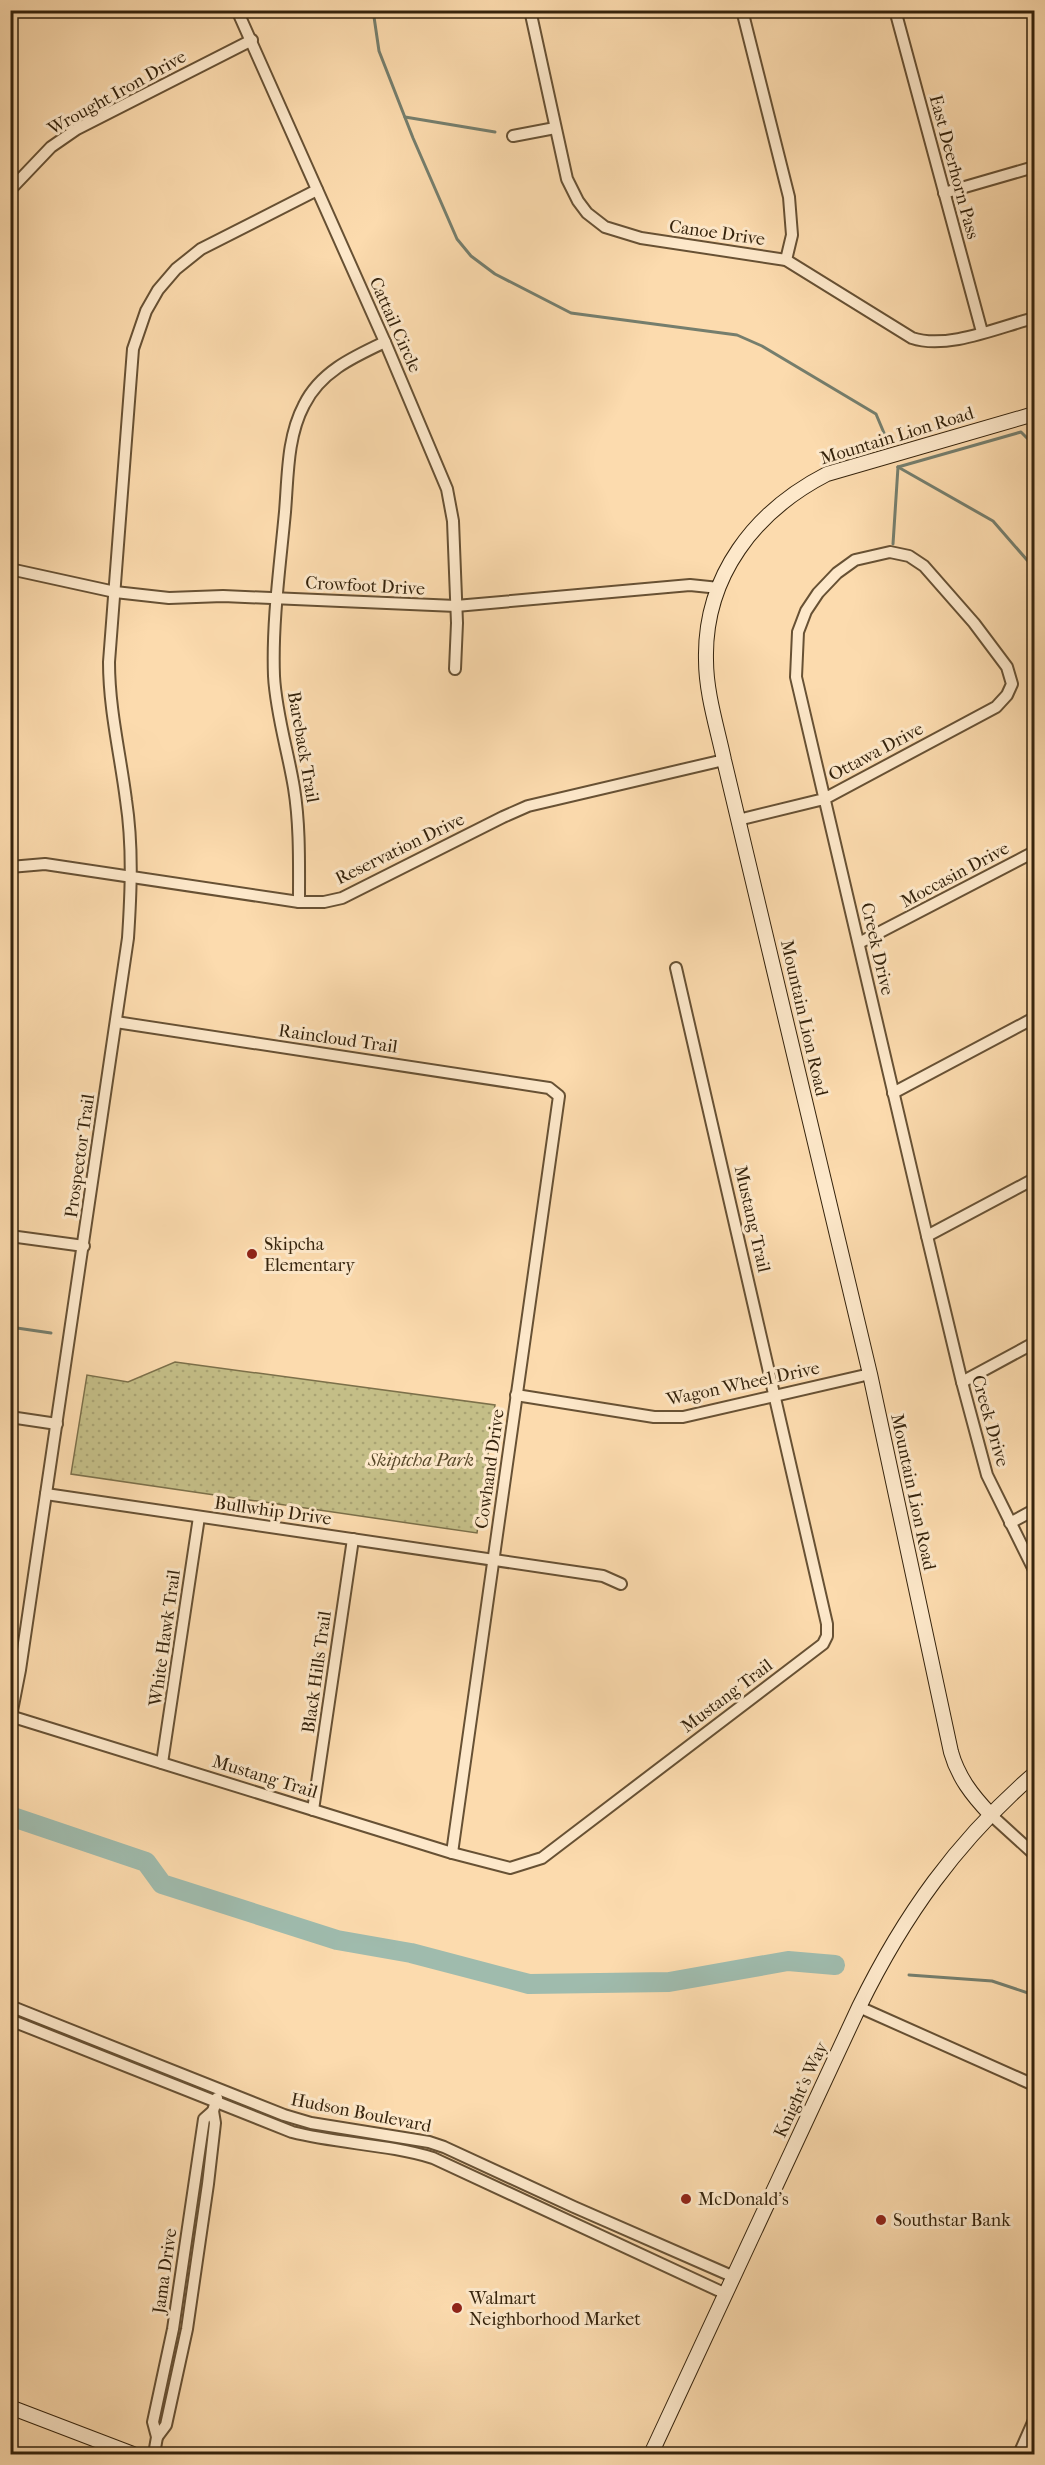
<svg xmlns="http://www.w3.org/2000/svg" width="1045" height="2465" viewBox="0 0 1045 2465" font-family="'IM FELL French Canon',serif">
<defs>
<pattern id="grass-dots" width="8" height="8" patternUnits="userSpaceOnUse" patternTransform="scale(1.5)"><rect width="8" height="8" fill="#c4be87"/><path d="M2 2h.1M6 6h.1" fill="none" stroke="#a9a373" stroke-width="1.8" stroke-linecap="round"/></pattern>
</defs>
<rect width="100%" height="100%" fill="#fcdbae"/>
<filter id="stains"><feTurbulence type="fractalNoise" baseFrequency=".00333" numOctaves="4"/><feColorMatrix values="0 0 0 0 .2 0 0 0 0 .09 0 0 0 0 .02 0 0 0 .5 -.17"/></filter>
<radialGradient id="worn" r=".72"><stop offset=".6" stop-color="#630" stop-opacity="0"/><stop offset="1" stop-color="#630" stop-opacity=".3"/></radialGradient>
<path fill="url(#grass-dots)" stroke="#7c704a" stroke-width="1.5" d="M175 1362 495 1405 477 1533 71 1474 87 1375 128 1382Z"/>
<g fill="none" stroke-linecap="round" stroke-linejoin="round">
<g stroke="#757e6d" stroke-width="3">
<path d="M373 10 379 51 413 138 457 239 471 256 495 274 571 313 737 335 762 346 876 414 884 433"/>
<path d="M405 117 495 132"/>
<path d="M898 467 993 521 1034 568"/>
<path d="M898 467 1021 432 1034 445"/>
<path d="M893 544 898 467"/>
<path d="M10 1327 51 1333"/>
<path d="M909 1975 992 1981 1034 1995"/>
</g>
<path stroke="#9fbbad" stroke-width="20" d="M10 1816 146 1862 162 1884 337 1940 411 1953 529 1984 669 1982 788 1961 835 1965"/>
<g stroke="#675134" stroke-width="14">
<g id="street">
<path d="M237 10 385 342 447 489 453 521 457 623 455 669"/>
<path d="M530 10 567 179 578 201 587 213 605 227 641 238 786 260 912 338C947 350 999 327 1034 318"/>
<path d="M742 10 789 197 792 235 786 260"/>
<path d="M895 10 982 332"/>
<path d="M513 136 555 128"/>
<path d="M10 190 51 147 77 129 252 40"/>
<path d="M944 193 1034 167"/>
<path d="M10 569 115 592 169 598 223 596 456 606 690 585 719 588"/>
<path d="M738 820 824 799 996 707 1007 695 1012 684 1007 667 974 623 924 566 909 556 890 552 855 560 837 573 818 593 806 611 798 632 796 677 927 1236 962 1382 987 1475 1034 1570"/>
<path d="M10 867 45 864 299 902H324L342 898 503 817 528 806 724 760"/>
<path d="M299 902C299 864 300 825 294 788 288 751 276 714 274 676 272 622 280 566 285 512 288 476 287 437 304 405 320 372 353 357 385 342"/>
<path d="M859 943 1034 852"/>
<path d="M116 1022 549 1088 559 1096 452 1853"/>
<path d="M893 1093 1034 1018"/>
<path d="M10 1236 84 1246"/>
<path d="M927 1236 1034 1179"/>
<path d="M962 1382 1034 1343"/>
<path d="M516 1395 654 1417H683L870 1374"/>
<path d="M10 1417 57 1424"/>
<path d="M46 1494 603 1576 621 1584"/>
<path d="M1010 1523 1034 1510"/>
<path d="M10 1716 452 1853 510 1868 542 1858 823 1644 827 1636V1624L676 968"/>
<path d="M10 1721 20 1670 128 938C131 892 133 846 126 800 120 753 109 709 109 662L133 349 146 311 158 290 176 269 201 249 317 190"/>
<path d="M162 1763 199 1517"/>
<path d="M313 1810 353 1539"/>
<path d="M990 1814 1034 1854"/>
<path d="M10 2006 284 2115 311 2123 429 2142 444 2147 574 2207 734 2277"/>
<path d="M859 2007 1034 2085"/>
<path d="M10 2020 292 2132C339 2144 388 2144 433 2158L726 2294"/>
<path d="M157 2437 166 2425 187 2329 208 2184 215 2123 213 2111"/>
<path d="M154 2454 157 2437 153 2422 173 2329 204 2119 213 2111 217 2098"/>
<path d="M1019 2454 1034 2420"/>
</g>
</g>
<g stroke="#35230c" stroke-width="16">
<g id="secondary">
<path d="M990 1814C972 1795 958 1777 951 1752L870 1374 724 760C717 727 706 693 706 660 704 576 755 511 827 474L1034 414"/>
<path d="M10 2407 133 2454"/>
<path d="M651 2454 859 2007C904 1915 957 1841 1034 1774"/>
</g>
</g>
<use href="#street" stroke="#fde8ca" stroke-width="10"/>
<use href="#secondary" stroke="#fde8ca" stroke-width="14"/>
</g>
<g fill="#8f2418" stroke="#fde8ca" stroke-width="2">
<circle cx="252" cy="1254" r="6"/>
<circle cx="686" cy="2199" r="6"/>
<circle cx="881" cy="2220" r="6"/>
<circle cx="457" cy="2308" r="6"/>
</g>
<g text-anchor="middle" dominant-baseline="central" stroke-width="6" stroke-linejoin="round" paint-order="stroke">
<g font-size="18" fill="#35230c" stroke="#fde8ca">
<text transform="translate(117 93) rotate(-29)">Wrought Iron Drive</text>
<text transform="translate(954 167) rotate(75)">East Deerhorn Pass</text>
<text transform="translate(717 233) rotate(8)">Canoe Drive</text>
<text transform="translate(395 325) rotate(66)">Cattail Circle</text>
<text transform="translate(897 436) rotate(-17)">Mountain Lion Road</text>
<text transform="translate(365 586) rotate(3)">Crowfoot Drive</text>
<text transform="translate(303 747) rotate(80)">Bareback Trail</text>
<text transform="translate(876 752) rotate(-28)">Ottawa Drive</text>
<text transform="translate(400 849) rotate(-26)">Reservation Drive</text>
<text transform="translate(955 875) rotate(-28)">Moccasin Drive</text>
<text transform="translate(877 949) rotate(77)">Creek Drive</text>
<text transform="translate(804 1018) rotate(77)">Mountain Lion Road</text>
<text transform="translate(338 1039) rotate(8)">Raincloud Trail</text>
<text transform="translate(80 1156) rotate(-82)">Prospector Trail</text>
<text transform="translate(752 1219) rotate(77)">Mustang Trail</text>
<text transform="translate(743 1384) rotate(-12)">Wagon Wheel Drive</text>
<text transform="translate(990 1421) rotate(74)">Creek Drive</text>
<text transform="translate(490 1469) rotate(-82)">Cowhand Drive</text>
<text transform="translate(913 1492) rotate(78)">Mountain Lion Road</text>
<text transform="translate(273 1511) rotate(8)">Bullwhip Drive</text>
<text transform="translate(165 1638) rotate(-82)">White Hawk Trail</text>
<text transform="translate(317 1672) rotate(-82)">Black Hills Trail</text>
<text transform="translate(727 1696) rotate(-37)">Mustang Trail</text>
<text transform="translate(265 1777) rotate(17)">Mustang Trail</text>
<text transform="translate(801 2090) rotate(-65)">Knight's Way</text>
<text transform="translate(361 2113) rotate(11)">Hudson Boulevard</text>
<text transform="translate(165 2271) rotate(-82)">Jama Drive</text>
</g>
<g font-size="18" fill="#35230c" stroke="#fde8ca" text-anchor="start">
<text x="264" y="1244">Skipcha<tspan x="264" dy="21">Elementary</tspan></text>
<text x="698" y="2199">McDonald's</text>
<text x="893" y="2220">Southstar Bank</text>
<text x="469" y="2298">Walmart<tspan x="469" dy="21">Neighborhood Market</tspan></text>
</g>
<g font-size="18" font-style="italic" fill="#594a2b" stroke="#fde8ca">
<text x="421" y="1460">Skiptcha Park</text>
</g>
</g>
<rect width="1045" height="2465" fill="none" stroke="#fcdbae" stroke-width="36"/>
<rect x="12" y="12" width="1021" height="2441" fill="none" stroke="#35230c" stroke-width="3"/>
<rect x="18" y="18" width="1009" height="2429" fill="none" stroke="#35230c" stroke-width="1.5"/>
<rect width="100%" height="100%" filter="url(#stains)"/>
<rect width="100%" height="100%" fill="url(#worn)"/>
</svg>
